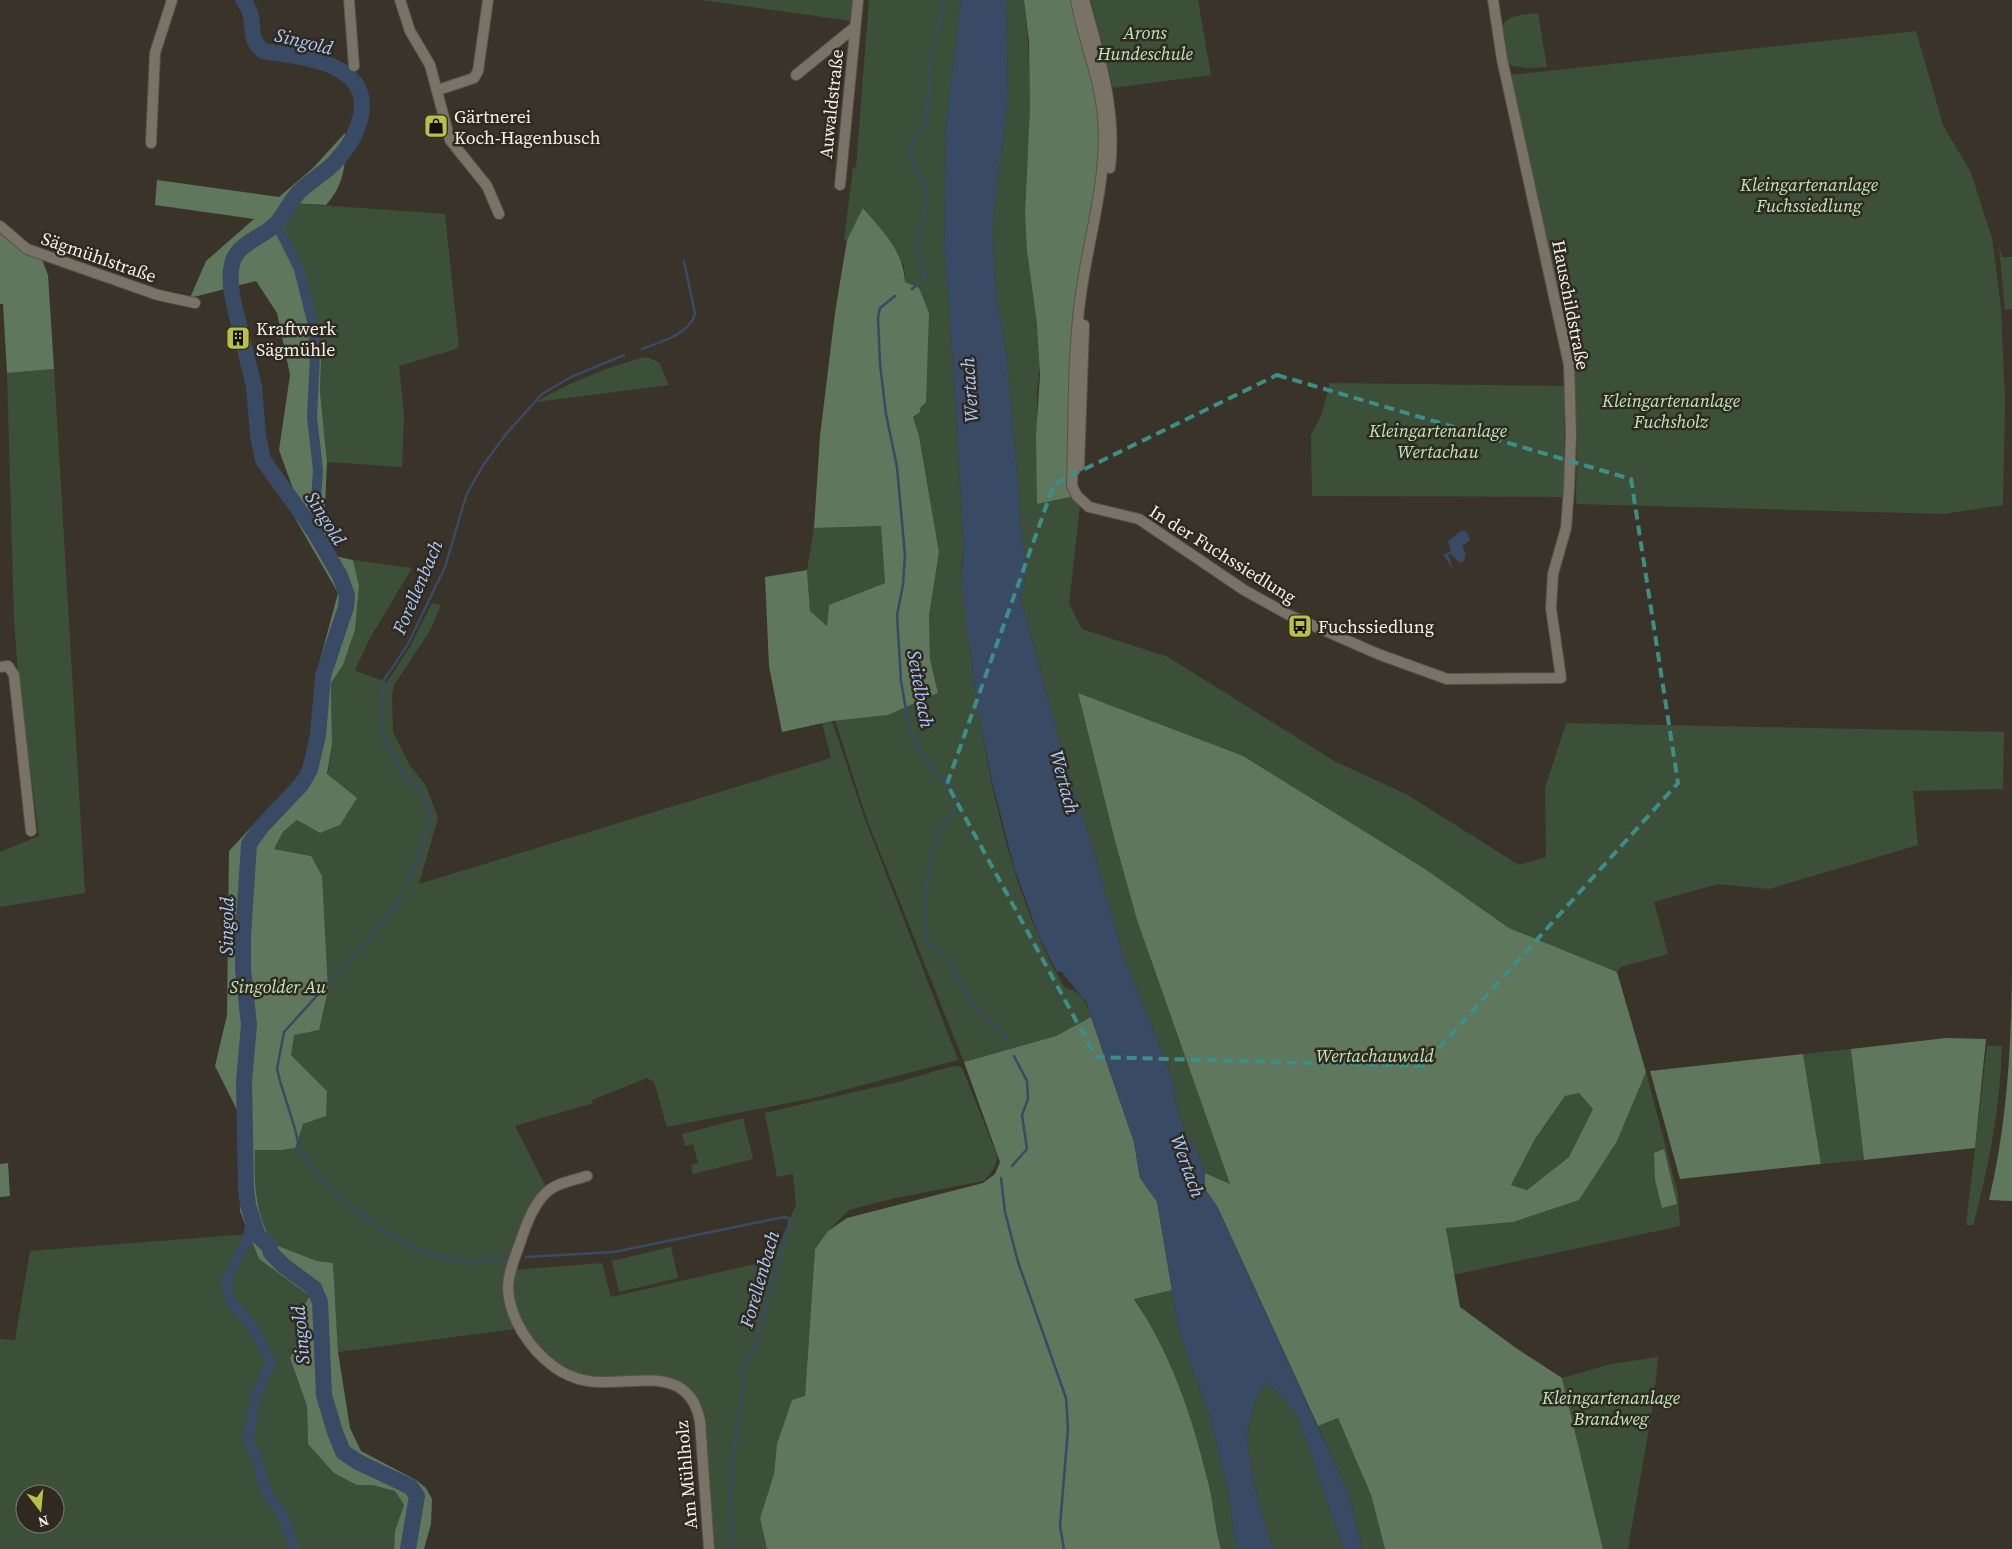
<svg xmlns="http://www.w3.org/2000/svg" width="2012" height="1549" viewBox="0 0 2012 1549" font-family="'Source Serif 4',serif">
<rect width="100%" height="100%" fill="#3a332a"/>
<g fill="#3c5039" fill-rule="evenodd">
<path d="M701 0H853L852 21Z"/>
<path d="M869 0H961L946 125 944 251 949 301 964 550C963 559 961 570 961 580 961 586 964 592 965 598 968 621 969 644 972 666 986 770 1011 898 1065 988 1081 991 1086 1002 1091 1017L1056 1036 964 1062 866 817 835 720 888 715 938 693 930 659 929 616 939 552 919 436 913 417 904 266 864 208 847 240H844L853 168 856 167Z"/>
<path d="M1006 0H1024C1028 35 1030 71 1030 106 1030 145 1024 185 1026 224 1028 278 1046 336 1037 390V504L1075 496 1080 506 1069 604 1082 629 1168 657 1336 762 1406 794 1519 865 1546 857 1545 788 1566 723 2004 732 2003 789 1913 791 1918 845 1769 889 1718 884 1654 902 1668 954 1621 967 1617 972 1509 928 1425 869 1362 832 1078 694 1115 841 1137 920 1230 1184 1205 1173 1194 1144 1187 1138 1176 1106 1174 1083 1122 952 1089 835 1073 790 1020 596 1027 571 1019 510 1018 484 1006 351 997 301 992 226 1008 99Z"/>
<path d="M1091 0H1198L1211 75 1113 88Z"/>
<path d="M1538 13 1547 67 1527 68 1513 66 1507 62C1500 23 1495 17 1538 13Z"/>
<path d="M1916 31 1943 125 1971 173 1992 238 2001 308 2005 401 2003 505 1944 514 1576 504 1577 433 1572 356 1510 75Z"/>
<path d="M291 203 445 214 459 348 399 366 404 415 402 467 327 462 320 392 321 360 281 220Z"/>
<path d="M1999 246 2002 257H2012V309L2005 310Z"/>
<path d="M645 357 659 362 669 385 536 402C574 380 603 369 645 357Z"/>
<path d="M54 369 85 893 0 907V852L39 836 19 687 14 619 7 373Z"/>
<path d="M1330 383 1565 386 1564 497 1312 496 1311 435 1321 416Z"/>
<path d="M881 526 885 583 829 605 827 626 810 611 807 570 814 528Z"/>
<path d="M353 560 412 568 370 638 355 670 358 672 387 682 411 645 432 603 441 605 431 629 394 685 392 696 393 732 409 764 426 786 438 818 419 884 831 758 822 723 832 721 863 814 958 1060 813 1098 667 1127 654 1082 647 1078 592 1100 593 1103 515 1126 548 1191 537 1206 512 1270 602 1263 611 1297 773 1260 796 1204 793 1174 777 1177 765 1113 902 1081 949 1067 957 1066 962 1068 997 1155C997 1168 991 1172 984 1181L895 1198 849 1210 828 1231 815 1249 805 1396 777 1446 774 1474 760 1518 767 1549H712L702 1421 686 1389 588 1379 555 1365 515 1329 338 1352 333 1263 317 1261 273 1244C255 1212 254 1185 255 1150H281L327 1091 291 1055 311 856 274 849 283 832 297 820 320 833 332 744 331 683 343 665 355 630 359 586Z"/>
<path d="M1987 1046H2002C2000 1108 1989 1166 1973 1225H1966Z"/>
<path d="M1851 1049 1864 1160 1821 1164 1803 1054Z"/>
<path d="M1646 1072 1678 1194 1680 1226 1453 1275 1446 1227 1513 1222 1617 1141Z"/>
<path d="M1579 1092 1593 1109 1569 1157 1527 1190 1511 1185 1535 1139 1565 1096Z"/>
<path d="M743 1118 753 1159 693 1174 691 1165 698 1163 693 1144 685 1146 682 1134Z"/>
<path d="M249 1234 259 1259 310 1296 296 1318 305 1334 290 1358 307 1406 308 1444 357 1485H372L395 1491 404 1505 395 1531 394 1549H0V1339L15 1340 30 1251ZM25 1494H55V1524H25Z"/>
<path d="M671 1247 678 1278 619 1292 612 1261Z"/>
<path d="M1172 1290 1179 1332 1211 1419 1229 1495 1235 1541 1238 1549H1221C1214 1526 1214 1501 1207 1478 1191 1416 1170 1351 1134 1298Z"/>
<path d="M1658 1357 1654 1399 1628 1549H1603L1562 1378 1611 1364Z"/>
<path d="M1265 1383 1282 1396 1298 1418 1344 1549H1273L1256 1493 1246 1436 1256 1398Z"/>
<path d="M1338 1418 1371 1495 1385 1549H1362L1348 1493 1318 1426Z"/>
</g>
<g fill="#5f775c" fill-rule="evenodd">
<path d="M1024 0H1075L1094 68 1103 156 1080 292 1075 496 1037 504 1036 436 1040 375 1037 324 1027 250 1025 213 1030 107 1029 42Z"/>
<path d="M345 133C346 161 346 183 326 205L291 203 281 220 302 267 315 320 321 360 320 392 327 462 324 529 335 556 353 560 359 586 355 630 343 665 331 683 332 744 327 774 357 798 340 825 320 833 297 820 283 832 274 849 311 856 322 876 328 990 319 1030 294 1035 291 1055 327 1091 326 1116 303 1124 295 1148 281 1150H255C254 1185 255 1212 273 1244L317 1261 333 1263 338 1352 350 1428 361 1451 416 1480 426 1488 432 1499 431 1524 424 1549H394L395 1531 404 1505 395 1491 372 1485H357L334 1473 308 1444 307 1406 290 1358 304 1334 296 1318 310 1296 259 1259 240 1211 239 1114 215 1066 227 1015 229 851 300 775 313 740 319 664 338 593 281 494 292 486 279 450 290 375 277 313 256 281 190 298 206 261 254 219 155 205 157 180 279 197 312 169Z"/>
<path d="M863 208C883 232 903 250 905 282L919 288 929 313 926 402 920 408V412L913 417 919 436 939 552 929 616 930 659 938 693 888 715 832 721 782 732 769 666 765 577 807 570 810 611 827 626 829 605 885 583 881 526 814 528 820 436 835 313 847 240Z"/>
<path d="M0 230 41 257 48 275 54 369 7 373 3 304H0Z"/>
<path d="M1078 693 1243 756 1425 869 1509 928 1617 972 1646 1072 1617 1141 1579 1200 1513 1222 1446 1228 1460 1307 1516 1348 1562 1378 1603 1549H1385L1371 1495 1338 1418 1318 1426 1218 1208 1205 1189V1173L1230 1184 1137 920 1115 841ZM1579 1093 1593 1109 1569 1157 1527 1190 1511 1185 1535 1139 1565 1096Z"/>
<path d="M2012 973V1201L1989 1200C2007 1124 2011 1050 2012 973Z"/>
<path d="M1091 1017 1134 1142 1140 1178 1157 1201 1172 1290 1134 1299C1170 1351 1192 1416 1207 1478 1214 1502 1214 1526 1221 1549H767L760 1518 774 1474 777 1444 792 1400 805 1396 815 1249 828 1231 847 1218 983 1183 995 1174 1000 1162 964 1062 1056 1036Z"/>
<path d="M1946 1038 1986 1039 1975 1148 1864 1160 1851 1049Z"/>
<path d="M1803 1054 1821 1164 1680 1179 1650 1071Z"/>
<path d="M1664 1149 1677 1204 1662 1208 1655 1180 1654 1153Z"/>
<path d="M8 1163 10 1196 0 1197V1164Z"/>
</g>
<g fill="#394a64">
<path d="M961 0H1006L1008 99 992 226 997 301 1006 351 1018 484 1019 510 1027 571 1020 597 1073 790 1089 835 1122 952 1174 1083 1176 1107 1187 1138 1194 1144 1205 1173V1189L1218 1208 1348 1493 1362 1549H1344L1298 1418 1282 1396 1265 1383 1256 1398 1246 1436 1256 1493 1273 1549H1238L1235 1541 1229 1495 1211 1419 1179 1332 1157 1202 1140 1178 1134 1142 1086 1002 1061 971 1057 972 1038 934 1014 867 993 785 979 716 966 620 961 580 964 550 949 301 944 251 946 125Z"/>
<path d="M1461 531H1466L1470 540 1462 546 1466 554 1464 561 1460 563 1451 554 1448 555 1453 569 1443 555 1451 551 1448 541Z"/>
</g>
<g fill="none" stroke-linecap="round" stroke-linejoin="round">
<g stroke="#394a64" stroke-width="2.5">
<path d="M912 289 924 279C925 267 917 259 917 246 919 228 928 210 926 192 926 183 918 176 914 168 908 151 912 136 925 126L930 85 929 65 944 0"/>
<path d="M895 296 880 308 878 318 880 364 886 414 897 467 905 555 903 585 897 615 901 681 908 721 919 750 934 771 950 786 959 803C957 812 948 815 944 824 927 860 922 899 926 938L930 945 948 960 972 1005 999 1028 1009 1043"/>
<path d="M642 349C661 342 690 334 695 314L684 261"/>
<path d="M406 883 417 863 431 815 421 789 406 779 384 740 381 721 384 680 408 644 445 567 467 493 484 464 506 434 542 394 571 377 624 355"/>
<path d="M402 892 395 907 370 937 284 1032 277 1069 280 1081 295 1129 300 1151 312 1168 339 1197 383 1231 411 1247 438 1257 471 1263 492 1258H506"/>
<path d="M1012 1166 1027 1149 1022 1115 1028 1099 1027 1081 1014 1056"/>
<path d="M1001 1178 1005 1212 1018 1262 1066 1398 1068 1429 1060 1526 1064 1549"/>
<path d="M526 1257 614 1252 784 1217 789 1218V1226L754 1347 741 1372 744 1381 733 1459 729 1508 733 1529 731 1549"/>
</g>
<g stroke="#394a64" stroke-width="10">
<path d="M276 223 299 269 312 321 315 356 312 417 318 470 314 531"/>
<path d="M252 1220 246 1242 226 1281 230 1300 253 1328 271 1361 255 1398 248 1441 256 1456 265 1490 283 1515 294 1549"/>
</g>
<g stroke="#394a64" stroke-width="16">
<path d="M241 332C236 312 227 285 232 264 237 243 262 238 276 224 285 214 290 200 301 190 312 180 326 172 336 161 348 148 358 132 361 115 371 61 299 57 263 51 245 37 259 19 243 0"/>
<path d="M243 342 254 386 258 436 263 460 314 531 340 576 347 595 346 607 323 676 318 735 310 770 301 785 262 826 249 844 243 936V969L249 1025 244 1081 246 1188 248 1205 258 1236 269 1246 271 1253 284 1266 314 1288 320 1302 324 1395 335 1432 343 1452 358 1462 411 1487 417 1496 408 1549"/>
</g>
<g stroke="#58524a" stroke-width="12">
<g id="minor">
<path d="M349 0 354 66"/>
<path d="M400 0 410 31 430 65 450 140 487 186 499 214"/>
<path d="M1076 0C1083 40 1100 77 1103 118 1108 178 1089 235 1081 294 1072 357 1074 422 1072 486L1077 496 1089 507 1139 519 1244 590 1289 615 1378 654 1447 679 1561 678 1551 608 1553 574 1566 528 1569 489 1571 434 1569 365 1502 59 1493 0"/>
<path d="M1084 0C1099 55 1117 111 1110 168"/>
<path d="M796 75 855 27"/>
<path d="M438 90 474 78 478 71 488 0"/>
<path d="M151 143 155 53 172 0"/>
<path d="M840 185 858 0"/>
<path d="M0 226 27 249 158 295 195 303"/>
<path d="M1079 466 1084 325"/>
<path d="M0 667 8 666 14 675 31 831"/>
<path d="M587 1176C575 1180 559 1182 548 1191 536 1201 527 1222 522 1237 517 1253 508 1271 508 1288 509 1318 530 1349 553 1366 562 1373 576 1379 588 1381 629 1388 688 1360 700 1421L709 1549"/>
</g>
</g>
<use href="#minor" stroke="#797267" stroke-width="10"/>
</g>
<path fill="none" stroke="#3d8e87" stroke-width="4" stroke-dasharray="10 6" stroke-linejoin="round" d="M1277 375 1631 479 1678 783 1423 1066 1096 1057 947 784 1054 484Z"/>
<defs>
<g id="shop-square" transform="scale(1.25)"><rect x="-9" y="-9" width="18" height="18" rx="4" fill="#b7c148" stroke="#2f2920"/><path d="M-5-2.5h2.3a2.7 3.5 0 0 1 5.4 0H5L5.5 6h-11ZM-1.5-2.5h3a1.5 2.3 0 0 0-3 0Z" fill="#111"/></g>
<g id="building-square" transform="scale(1.25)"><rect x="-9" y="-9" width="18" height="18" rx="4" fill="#b7c148" stroke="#2f2920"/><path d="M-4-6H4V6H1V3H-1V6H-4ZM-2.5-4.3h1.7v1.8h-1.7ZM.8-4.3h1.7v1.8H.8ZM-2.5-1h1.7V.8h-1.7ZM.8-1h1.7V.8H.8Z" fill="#111"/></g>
<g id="bus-square" transform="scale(1.25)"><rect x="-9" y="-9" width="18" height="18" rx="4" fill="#b7c148" stroke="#2f2920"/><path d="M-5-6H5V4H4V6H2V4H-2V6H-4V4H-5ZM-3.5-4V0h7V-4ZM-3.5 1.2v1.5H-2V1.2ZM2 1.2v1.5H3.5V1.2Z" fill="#111"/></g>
</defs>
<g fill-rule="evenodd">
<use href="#shop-square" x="436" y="126"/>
<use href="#building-square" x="238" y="338"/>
<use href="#bus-square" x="1300" y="626"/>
</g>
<g text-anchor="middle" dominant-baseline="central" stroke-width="5" stroke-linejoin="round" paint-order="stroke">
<g font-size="18" font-style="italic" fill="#bde7b6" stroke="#2f2920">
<text x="1145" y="32">Arons<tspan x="1145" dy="21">Hundeschule</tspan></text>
<text x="1809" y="184">Kleingartenanlage<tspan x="1809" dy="21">Fuchssiedlung</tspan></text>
<text x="1671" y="400">Kleingartenanlage<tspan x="1671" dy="21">Fuchsholz</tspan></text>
<text x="1438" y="430">Kleingartenanlage<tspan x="1438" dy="21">Wertachau</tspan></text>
<text x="278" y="986">Singolder Au</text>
<text x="1375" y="1055">Wertachauwald</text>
<text x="1611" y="1397">Kleingartenanlage<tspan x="1611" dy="21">Brandweg</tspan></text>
</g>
<g font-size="18" fill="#f4f0ea" stroke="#2f2920">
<text transform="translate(831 104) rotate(-84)">Auwaldstraße</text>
<text transform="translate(99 257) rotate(19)">Sägmühlstraße</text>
<text transform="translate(1571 305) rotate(79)">Hauschildstraße</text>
<text transform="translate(1223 554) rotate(32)">In der Fuchssiedlung</text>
<text transform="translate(686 1475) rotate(-95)">Am Mühlholz</text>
</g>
<g font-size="18" fill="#f4f0ea" stroke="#2f2920" text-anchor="start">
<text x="454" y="116">Gärtnerei<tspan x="454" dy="21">Koch-Hagenbusch</tspan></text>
<text x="256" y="328">Kraftwerk<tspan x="256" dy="21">Sägmühle</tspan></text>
<text x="1318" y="626">Fuchssiedlung</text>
</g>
<g font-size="19" font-style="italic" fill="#aacbfd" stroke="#2f2920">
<text transform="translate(304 41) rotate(14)">Singold</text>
<text transform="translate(969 390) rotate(-94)">Wertach</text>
<text transform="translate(326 518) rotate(58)">Singold</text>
<text transform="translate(417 587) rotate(-67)">Forellenbach</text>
<text transform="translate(921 689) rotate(80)">Seitelbach</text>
<text transform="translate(1065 782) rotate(75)">Wertach</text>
<text transform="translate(226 926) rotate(-89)">Singold</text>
<text transform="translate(1188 1166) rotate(70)">Wertach</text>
<text transform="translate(759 1279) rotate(-74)">Forellenbach</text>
<text transform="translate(300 1335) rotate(-95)">Singold</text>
</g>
</g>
<g transform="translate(40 1509) rotate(164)"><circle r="24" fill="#2f2920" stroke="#7e7971"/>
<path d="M0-4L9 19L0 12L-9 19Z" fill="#b7c148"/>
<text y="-8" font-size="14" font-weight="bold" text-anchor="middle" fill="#f4f0ea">N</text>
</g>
</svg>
